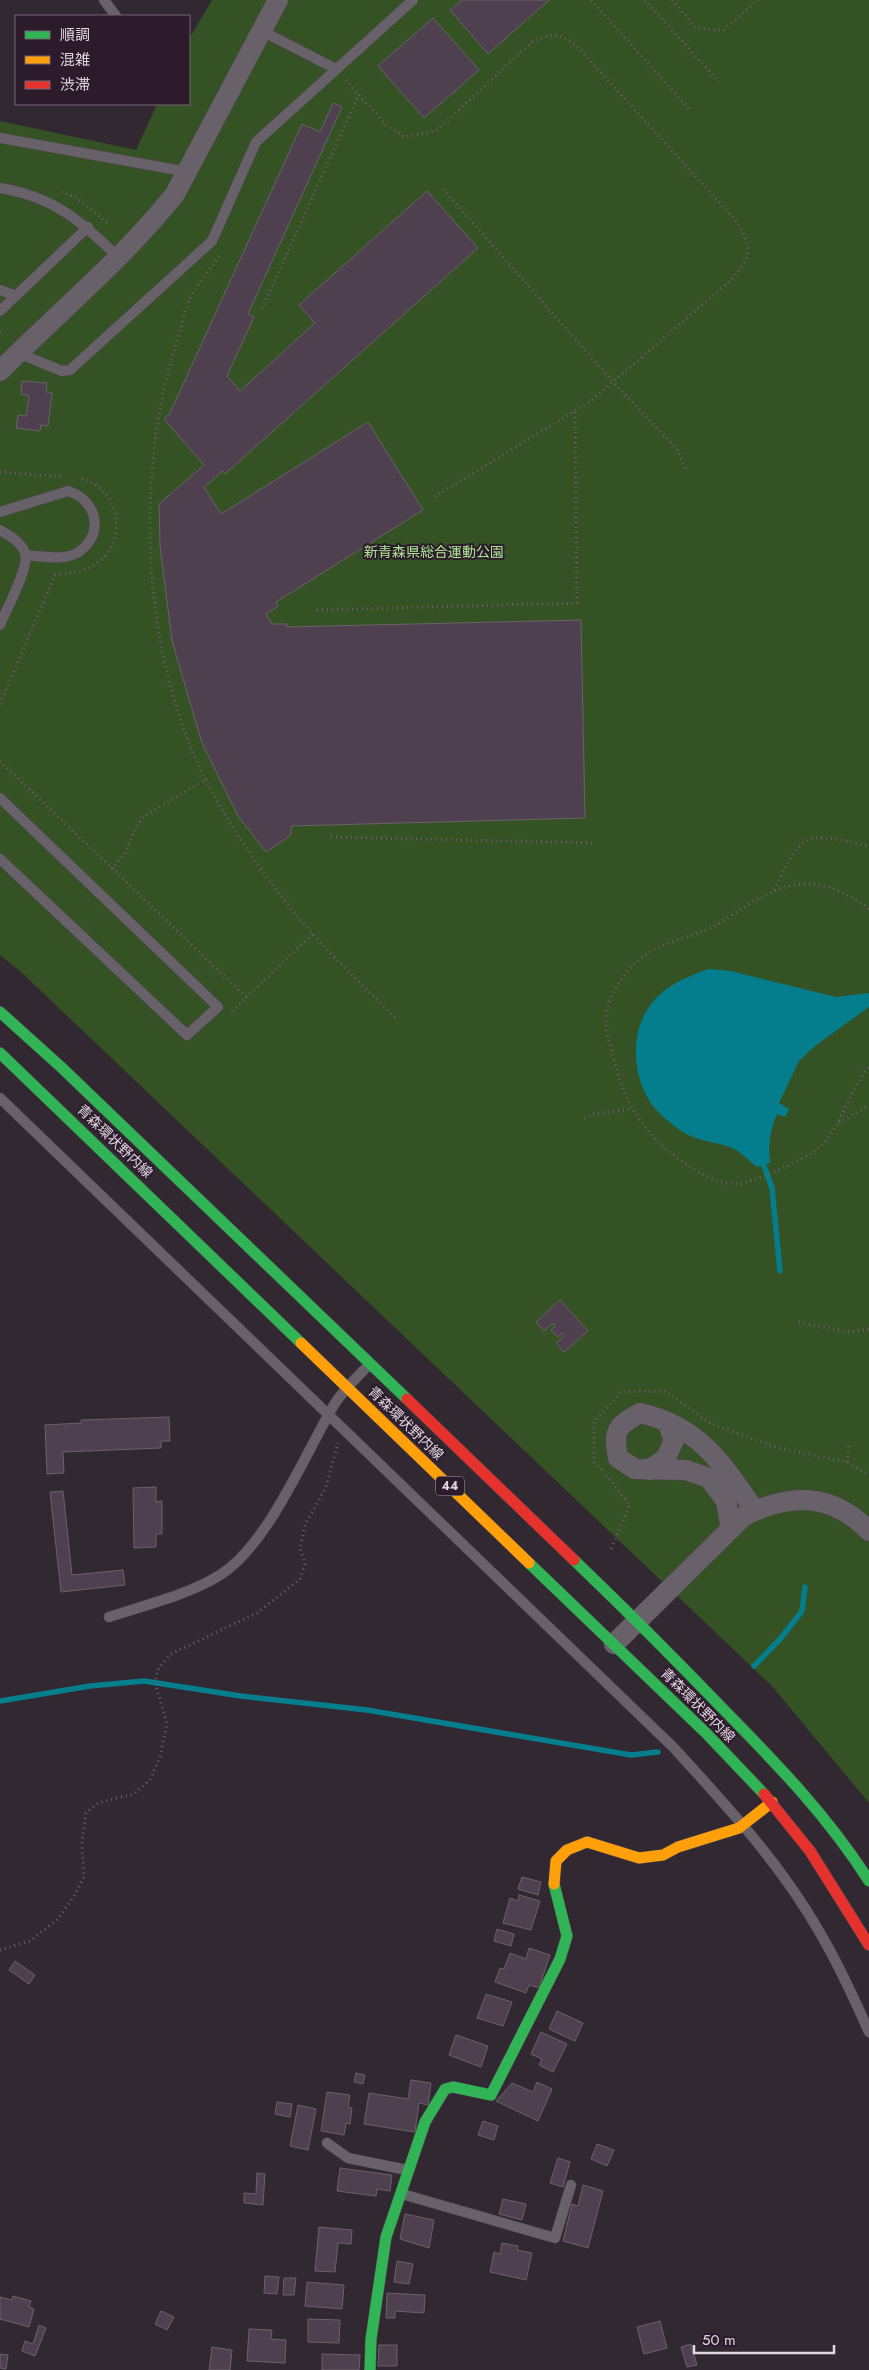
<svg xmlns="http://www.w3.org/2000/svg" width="869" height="2370" viewBox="0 0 869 2370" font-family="Jost,'Noto Sans JP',sans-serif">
<rect width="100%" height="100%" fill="#322832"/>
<path fill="#355224" d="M212 0H869V1803L772 1686 21 972 0 955V121L136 150 157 104H189V39Z"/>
<path fill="#047e8c" d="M708 969 731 971 836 997 869 993V1007L815 1046 799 1061 779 1103 789 1109 785 1117 777 1114C770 1130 768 1146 770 1163L757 1167C750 1162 744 1155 736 1150 724 1143 709 1143 696 1138 685 1135 675 1127 667 1120 633 1094 625 1036 652 1003 666 985 687 977 708 969Z"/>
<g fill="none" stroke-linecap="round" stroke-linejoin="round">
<g stroke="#047e8c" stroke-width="5.5">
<path d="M762 1160 772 1188 780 1271"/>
<path d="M754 1666 781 1638 802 1611 805 1587"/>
<path d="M0 1701 90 1686 144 1681 241 1696 367 1710 631 1755 658 1752"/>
</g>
</g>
<g fill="#4e404e" stroke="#6a616a">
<path d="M462 0H549L488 54 450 10Z"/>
<path d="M433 18 479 70 424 118 378 66Z"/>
<path d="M333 103 342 107 248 314 254 317 227 376 240 391 315 323 299 305 427 191 478 248 225 474 223 471 204 487 221 514 368 422 423 510 276 602 278 606 266 614 272 624H287V627L581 620 585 818 291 826V835L266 852 238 816 202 743 172 641 160 546 159 504 204 465 164 419 170 413 302 124 320 132Z"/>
<path d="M22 381 47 383 46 392 52 393 48 426 41 425 40 431 16 428 18 415 26 416 29 396 21 394Z"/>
<path d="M560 1300 588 1331 564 1352 556 1343 564 1336 562 1333 558 1337 551 1330 555 1326 553 1323 544 1331 536 1322Z"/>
<path d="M169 1417 170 1441H161V1448L63 1452 64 1473 47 1474 45 1425 81 1423V1420Z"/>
<path d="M156 1487V1502L162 1501V1534H156V1547L134 1548 133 1488Z"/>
<path d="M63 1491 72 1575 123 1570 125 1585 61 1592 50 1492Z"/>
<path d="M522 1877 541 1882 538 1895 518 1889Z"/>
<path d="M519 1895 540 1901 531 1930 503 1923 510 1898 518 1901Z"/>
<path d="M497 1929 514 1934 511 1946 494 1941Z"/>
<path d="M529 1948 550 1955 539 1988 529 1985 526 1993 495 1982 500 1968 504 1969 510 1953 526 1959Z"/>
<path d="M15 1961 35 1975 29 1984 9 1970Z"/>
<path d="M486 1994 512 2002 503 2026 477 2018Z"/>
<path d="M557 2011 583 2023 575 2041 549 2029Z"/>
<path d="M541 2032 567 2044 553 2072 539 2065 542 2059 531 2054Z"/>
<path d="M456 2035 488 2046 481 2067 449 2055Z"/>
<path d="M356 2073 365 2075 363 2084 354 2082Z"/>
<path d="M411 2080 431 2083 428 2105 419 2103 415 2132 364 2124 369 2093 408 2099Z"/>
<path d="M537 2082 552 2089 538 2121 496 2101 512 2083 533 2092Z"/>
<path d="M327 2092 350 2095 348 2107 352 2108 350 2124 346 2123 344 2135 321 2131Z"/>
<path d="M277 2102 292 2104 290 2117 275 2114Z"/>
<path d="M298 2105 316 2109 308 2150 290 2146Z"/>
<path d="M483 2121 498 2126 494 2140 478 2135Z"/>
<path d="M597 2144 614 2150 607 2166 591 2159Z"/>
<path d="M558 2158 570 2162 563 2187 550 2183Z"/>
<path d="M340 2168 392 2175 390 2191 377 2189 376 2196 337 2191Z"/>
<path d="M257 2173 265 2174 263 2205 244 2203V2193L256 2194Z"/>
<path d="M583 2185 603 2191 588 2248 563 2241 572 2204 578 2206Z"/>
<path d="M503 2199 526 2204 522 2220 499 2214Z"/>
<path d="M405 2214 434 2220 429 2248 400 2239Z"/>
<path d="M319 2227 352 2230 351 2244 338 2243 335 2272 315 2271Z"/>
<path d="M502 2243 518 2246 517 2250 532 2253 526 2280 490 2272 494 2252 500 2254Z"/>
<path d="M397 2261 413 2264 409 2284 394 2282Z"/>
<path d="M265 2276 279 2277 277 2294 264 2293Z"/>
<path d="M284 2278H296L294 2295H283Z"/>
<path d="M307 2282 344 2285 342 2309 305 2306Z"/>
<path d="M387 2293 425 2295 424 2313 395 2311V2318H386Z"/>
<path d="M13 2296 31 2301 29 2307 34 2309 29 2327 0 2319V2297L12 2300Z"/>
<path d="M161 2311 174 2317 167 2330 155 2324Z"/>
<path d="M308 2319 340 2320 339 2343 308 2342Z"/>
<path d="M660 2321 667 2348 644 2354 637 2327Z"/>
<path d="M39 2325 46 2328 35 2356 22 2351 25 2341 33 2344Z"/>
<path d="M249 2329 272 2330 271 2339 286 2340 285 2363 247 2361Z"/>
<path d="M691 2344 697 2365 687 2367 681 2347Z"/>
<path d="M379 2345H397V2366H378Z"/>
<path d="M212 2347 232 2350 230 2370H209Z"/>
<path d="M0 2354 8 2355 6 2369 0 2368Z"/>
<path d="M322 2354 360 2355 359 2370H322Z"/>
</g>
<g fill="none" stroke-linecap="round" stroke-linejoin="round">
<g stroke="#4d454d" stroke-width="11">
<g id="lane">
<path d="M104 0 116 16"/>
<path d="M260 30 336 69"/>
<path d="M0 138 188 172"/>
<path d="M0 188C54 197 80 220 118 257"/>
<path d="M0 290 16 296"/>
<path d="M0 311 88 227"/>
<path d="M18 353 62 371 70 370 212 241 256 142 413 0"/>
<path d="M0 512 68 491C98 500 105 536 77 553 63 561 41 556 26 555"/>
<path d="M0 530C10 536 21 542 25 553 30 567 6 610 0 625"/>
<path d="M0 798 218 1007 187 1035 0 859"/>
<path d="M0 1098 673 1747C726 1805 781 1864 820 1933 839 1965 854 1998 869 2032"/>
<path d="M109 1617C145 1605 188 1595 220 1575 268 1545 305 1454 334 1405 343 1390 357 1377 369 1365"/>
<path d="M327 2143 348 2158 407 2170"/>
<path d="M402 2194 555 2238 571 2185"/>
</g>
</g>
<g stroke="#4d454d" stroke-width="21">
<g id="street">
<path d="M0 371C59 312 123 259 175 194L278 0"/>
<path d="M649 1470 666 1458 674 1440 667 1422"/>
<path d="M731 1529 726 1501 709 1478 686 1470 635 1469 618 1458C613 1431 616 1426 640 1413 699 1426 723 1464 755 1511"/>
<path d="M614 1644 744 1516C790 1493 831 1492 869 1531"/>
</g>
</g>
<g stroke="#4d454d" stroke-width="12">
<g id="fast">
<path d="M0 1012 61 1067 407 1399"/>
<path d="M0 1053 301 1343"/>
<path d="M574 1560C626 1610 677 1661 727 1713 779 1766 829 1818 869 1881"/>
<path d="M529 1563 707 1734 764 1794"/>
<path d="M370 2370 371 2339 386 2237 425 2122 445 2089 453 2087 491 2095 560 1959 567 1936 554 1884"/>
</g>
</g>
<g stroke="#4d454d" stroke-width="12">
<g id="slow">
<path d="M301 1343 529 1563"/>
<path d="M554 1884 556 1861 567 1850 587 1842 639 1858 663 1855 678 1847 739 1828 772 1802"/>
</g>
</g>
<g stroke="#4d454d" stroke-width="12">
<g id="jam">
<path d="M407 1399 574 1560"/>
<path d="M764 1794 810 1851 869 1945"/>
</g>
</g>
<g stroke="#686168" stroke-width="3" stroke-dasharray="1 4" stroke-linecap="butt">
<path d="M591 0 689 109"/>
<path d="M645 0 719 82"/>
<path d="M672 0 697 29 724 30 758 0"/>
<path d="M346 80 387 126 405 137 436 131 532 42C553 33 557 32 576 45L737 222C753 248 751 258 731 280L591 401 431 499"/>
<path d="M443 189 613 382 677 449 686 469"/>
<path d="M61 192 77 198 110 225"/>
<path d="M219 256C209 270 198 284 190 299 185 308 183 321 180 331 165 378 155 426 152 474 145 562 156 653 186 736 208 795 258 870 299 918 329 954 364 987 398 1020"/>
<path d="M262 309 359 94"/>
<path d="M0 331 1 332"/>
<path d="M0 472 62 477"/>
<path d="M317 610 577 603 575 411"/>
<path d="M0 704 55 575C72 573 89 571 102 559 129 533 116 484 78 478"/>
<path d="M0 761 246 997"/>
<path d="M331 837 595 843"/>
<path d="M112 869 125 853 136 827 144 816 207 779"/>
<path d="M774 890C804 829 803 832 869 846"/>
<path d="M869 909C812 867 779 883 726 919 689 944 653 936 623 977 613 991 604 1008 606 1026 607 1035 611 1046 613 1055 624 1103 642 1133 683 1162 698 1173 718 1184 738 1184 751 1183 788 1166 801 1159 836 1143 840 1113 858 1083 861 1078 864 1071 869 1068"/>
<path d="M232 1011 313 934"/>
<path d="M584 1118 594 1114 632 1109"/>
<path d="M839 1123 869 1105"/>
<path d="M799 1322 848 1332 869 1329"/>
<path d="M847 1462 849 1445"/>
<path d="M602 1470 594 1462V1422L621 1392 666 1391 711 1424 779 1448 847 1462 869 1475"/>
<path d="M606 1475 630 1505 610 1551"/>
<path d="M0 1950 30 1941 58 1919 74 1896 84 1877 82 1842 86 1813 98 1803 134 1794 150 1780 160 1757 167 1723 156 1686V1677L159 1668 171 1654 257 1613 300 1579 305 1564 300 1548 305 1525 326 1487 338 1443"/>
</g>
<use href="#lane" stroke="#696169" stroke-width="10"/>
<use href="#street" stroke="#696169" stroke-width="20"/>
<use href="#fast" stroke="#30b455" stroke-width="11"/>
<use href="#slow" stroke="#ff9f0a" stroke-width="11"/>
<use href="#jam" stroke="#e5322d" stroke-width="11"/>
</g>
<g text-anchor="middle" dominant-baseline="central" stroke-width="4" stroke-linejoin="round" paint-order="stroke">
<rect fill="#2b1b2b" stroke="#ab9faa" stroke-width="1" x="436" y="1476.5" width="28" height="19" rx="4"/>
<g font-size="12" font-weight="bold" fill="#e2d7e1">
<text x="450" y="1486">44</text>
</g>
<g font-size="14" fill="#ace691" stroke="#2b1b2b">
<text x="434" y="552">新青森県総合運動公園</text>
</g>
<g font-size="14" fill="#e2d7e1" stroke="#2b1b2b">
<text transform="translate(115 1141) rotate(44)">青森環状野内線</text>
<text transform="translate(406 1423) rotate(44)">青森環状野内線</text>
<text transform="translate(698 1705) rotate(45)">青森環状野内線</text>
</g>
</g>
<rect x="15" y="15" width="175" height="90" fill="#2b1b2b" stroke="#746674"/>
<rect x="25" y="31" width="25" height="8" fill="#30b455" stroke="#746674"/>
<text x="60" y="40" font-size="15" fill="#e2d7e1">順調</text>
<rect x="25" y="56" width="25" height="8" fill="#ff9f0a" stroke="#746674"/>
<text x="60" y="65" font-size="15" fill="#e2d7e1">混雑</text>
<rect x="25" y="81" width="25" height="8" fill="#e5322d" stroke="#746674"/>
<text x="60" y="90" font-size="15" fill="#e2d7e1">渋滞</text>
<path d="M694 2345v8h140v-8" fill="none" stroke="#e2d7e1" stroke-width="2.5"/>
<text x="702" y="2345" font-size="15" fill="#e2d7e1" stroke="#2b1b2b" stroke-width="4" paint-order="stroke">50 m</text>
</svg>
